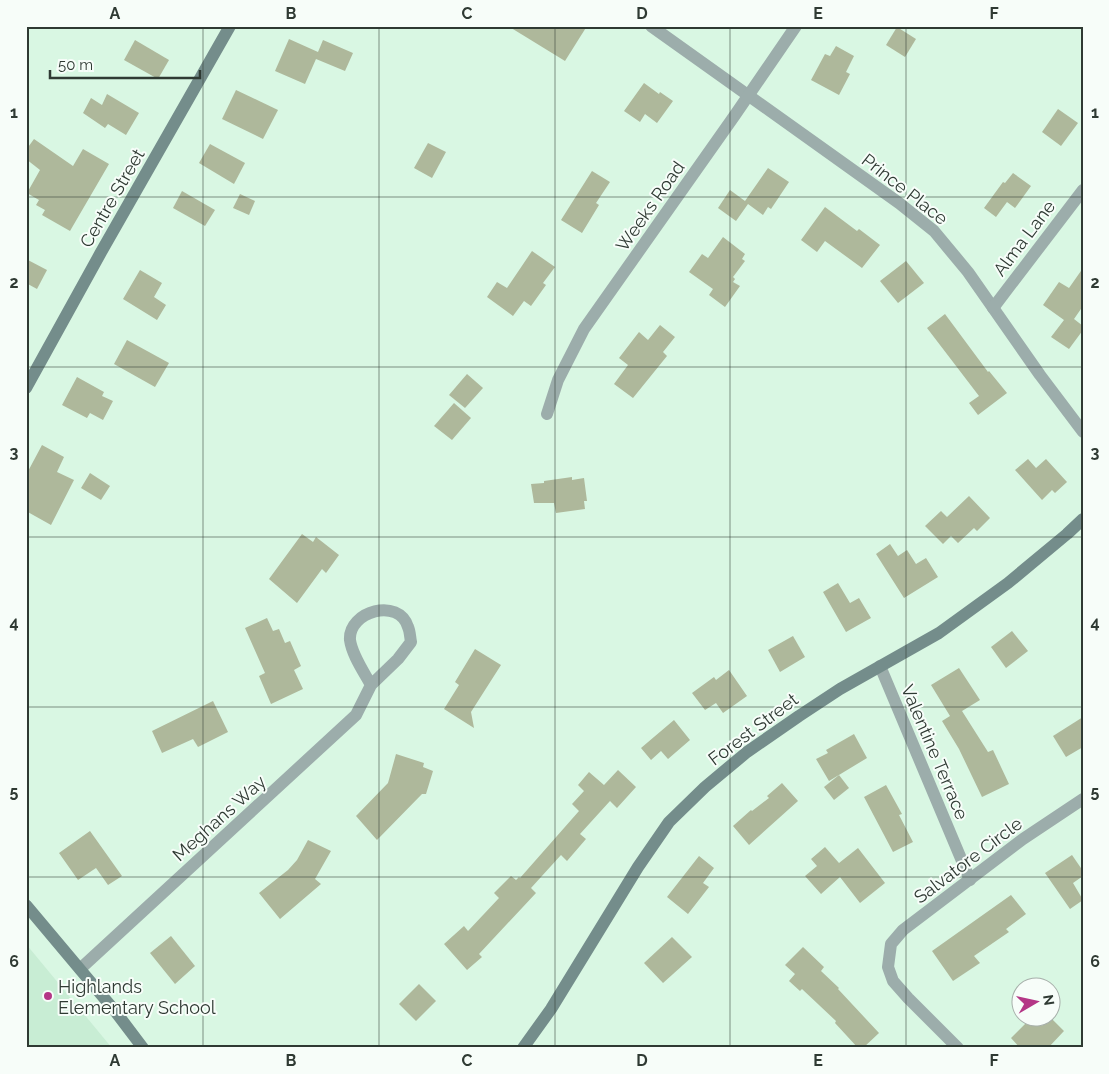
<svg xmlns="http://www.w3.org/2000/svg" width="1109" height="1074" viewBox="0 0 1109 1074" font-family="Raleway,sans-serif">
<rect width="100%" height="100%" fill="#d9f7e3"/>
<path fill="#c8edd4" d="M26 944 112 1048H26Z"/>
<g fill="#aeb89b">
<path d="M508 26H587L565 61Z"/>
<path d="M897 27 916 39 905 57 886 45Z"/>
<path d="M289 39 318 52 323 40 353 53 345 71 316 59 305 84 275 71Z"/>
<path d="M135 40 169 60 158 79 124 60Z"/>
<path d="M836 46 854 56 846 72 850 74 839 95 811 80 825 54 830 56Z"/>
<path d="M644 83 659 94 660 92 673 101 657 123 645 114 640 122 624 111Z"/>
<path d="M236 90 278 110 263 139 222 119Z"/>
<path d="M107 94 139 113 126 135 108 124 105 128 83 113 91 98 102 105Z"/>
<path d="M1058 109 1078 123 1061 146 1042 132Z"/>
<path d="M34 139 73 166 83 149 109 164 70 231 42 215 45 210 36 205 39 200 27 193 40 170 26 159V150Z"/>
<path d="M428 143 446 152 432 178 414 168Z"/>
<path d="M210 144 245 163 234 184 199 163Z"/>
<path d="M768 168 789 182 771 209 768 207 763 215 748 204 736 221 718 208 730 190 745 201Z"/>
<path d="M592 171 610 182 596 203 599 205 582 233 561 220Z"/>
<path d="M1013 173 1031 186 1015 208 1007 202 996 217 984 208 1003 182 1005 183Z"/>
<path d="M182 191 215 210 205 226 173 208Z"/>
<path d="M240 194 255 201 249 215 233 208Z"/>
<path d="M825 207 857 231 859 229 880 245 862 268 825 241 817 252 801 240Z"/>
<path d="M723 237 745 254 742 259 745 261 733 277 735 279 733 282 740 286 725 307 709 295 713 289 689 272 702 254 708 258Z"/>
<path d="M532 251 555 267 543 283 546 285 531 306 524 301 513 316 487 297 497 282 507 288Z"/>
<path d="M26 259 47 270 37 289 26 283Z"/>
<path d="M906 261 924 283 898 303 880 281Z"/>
<path d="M1083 268V306L1074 319 1083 326V330L1069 349 1051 337 1064 320 1043 305 1059 282 1069 288Z"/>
<path d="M140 270 162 283 154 297 166 305 157 320 123 299Z"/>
<path d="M945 314 988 372 989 371 1007 393 978 415 969 403 979 396 927 328Z"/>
<path d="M660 325 675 337 663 352 667 356 633 398 614 384 628 365 619 358 639 332 648 340Z"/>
<path d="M127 340 169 363 155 387 114 364Z"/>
<path d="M467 374 483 388 465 408 449 395Z"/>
<path d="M77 377 104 392 102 396 113 401 103 420 90 413 87 418 62 405Z"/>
<path d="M454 403 471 418 452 440 434 426Z"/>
<path d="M42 445 64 457 57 472 74 480 51 525 26 511V475Z"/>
<path d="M1028 459 1036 468 1046 459 1067 482 1055 493 1052 490 1042 500 1015 470Z"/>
<path d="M90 473 110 486 101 500 81 488Z"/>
<path d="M572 477V480L584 478 587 501H584L585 509 556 513 554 503H534L531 484 544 483V481Z"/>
<path d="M969 496 990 518 977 531 974 528 958 543 951 536 943 544 925 526 941 511 947 517Z"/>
<path d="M302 534 313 542 316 537 339 555 326 573 322 569 297 603 269 579Z"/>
<path d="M890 544 898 556 907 550 916 564 926 558 938 577 904 598 876 554Z"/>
<path d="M838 583 850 603 859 598 871 618 846 632 823 592Z"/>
<path d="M267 618 273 631 279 629 285 643 290 641 301 666 294 670 303 689 271 704 259 676 265 673 245 628Z"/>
<path d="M1012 631 1028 651 1006 668 991 647Z"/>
<path d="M793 636 805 657 780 672 768 650Z"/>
<path d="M475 649 501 665 471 712 474 728 444 709 459 685 455 682Z"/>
<path d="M959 668 980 700 962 711 988 752 993 750 1009 784 982 797 959 749 942 721 950 716 931 685Z"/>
<path d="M729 670 747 696 723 713 716 703 705 710 692 693 714 677 716 680Z"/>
<path d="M213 701 228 732 198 747 193 739 162 753 152 731Z"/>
<path d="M1083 717V747L1066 757 1053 736Z"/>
<path d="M674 720 690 740 668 759 661 751 651 760 641 748Z"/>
<path d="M854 734 867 758 829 781 816 759 828 753 826 750Z"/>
<path d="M396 754 424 763 423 767 433 771 426 794H422L377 840 356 816 388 783Z"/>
<path d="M618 770 636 787 617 808 610 801 580 834 586 839 567 861 561 855 531 888 536 893 479 954 482 957 467 970 444 944 464 926 468 931 499 898 494 893 511 876 516 880 519 877 520 878 579 811 572 804 584 791 578 785 589 772 604 785Z"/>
<path d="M839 775 849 788 834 800 824 787Z"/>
<path d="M782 783 798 801 749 845 733 826 751 810 752 811 769 798 767 796Z"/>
<path d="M886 785 902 814 899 815 913 842 893 852 864 797Z"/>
<path d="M90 831 122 876 108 885 96 868 78 880 59 853Z"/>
<path d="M308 840 331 851 315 879 321 884 280 919 259 893 288 870 297 860Z"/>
<path d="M825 847 839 863 858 848 885 883 860 903 840 877 821 894 805 876 817 866 811 859Z"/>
<path d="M1072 855 1083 871V876L1073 883 1083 900 1070 909 1045 873Z"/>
<path d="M699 856 714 868 703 883 709 887 688 914 667 897Z"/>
<path d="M1011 895 1026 914 1006 929 1009 932 974 956 980 963 953 981 932 951Z"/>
<path d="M171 936 195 966 175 984 150 953Z"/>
<path d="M672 937 692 957 663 983 644 963Z"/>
<path d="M803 947 824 967 821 971 839 988 838 989 879 1033 863 1048H858L835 1023 836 1021 802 989 800 991 789 981 795 974 785 965Z"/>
<path d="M419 984 436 1001 416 1021 399 1004Z"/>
<path d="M1044 1016H1049L1064 1031 1048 1048H1020L1011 1038 1029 1020 1035 1026Z"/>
</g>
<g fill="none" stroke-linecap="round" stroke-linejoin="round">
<g stroke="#9cadab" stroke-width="12">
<path d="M651 26 899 203 934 231 968 272 1040 375 1083 432"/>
<path d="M993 308 1083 190"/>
<path d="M547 414 558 380 584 329 735 115 796 26"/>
<path d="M880 666 970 880"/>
<path d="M80 969 356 715 371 685 398 659 411 642C410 637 410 631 408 627 399 597 348 611 350 640 352 655 364 672 371 685"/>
<path d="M958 1048 908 998 893 981 888 967 891 944 903 930 1023 839 1083 799"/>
</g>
<g stroke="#748d8b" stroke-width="12">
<path d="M26 388 100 254 230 26"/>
<path d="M26 905 115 1011 143 1048"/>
<path d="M523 1048 551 1009 638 867 669 822 705 787 747 752 799 716 840 689 939 633 1008 583 1067 534 1083 519"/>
</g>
</g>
<path fill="none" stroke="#2f3a33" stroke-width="1" stroke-opacity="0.55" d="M203 26V1048M379 26V1048M555 26V1048M730 26V1048M906 26V1048M26 197H1083M26 367H1083M26 537H1083M26 707H1083M26 877H1083"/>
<circle fill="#b43686" stroke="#f7fdf9" stroke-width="2" cx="48" cy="996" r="5"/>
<g text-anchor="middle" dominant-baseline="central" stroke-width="4" stroke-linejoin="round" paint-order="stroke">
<g font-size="18" fill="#2f3a33" stroke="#f7fdf9">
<text transform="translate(905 189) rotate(38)">Prince Place</text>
<text transform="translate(112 198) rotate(-60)">Centre Street</text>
<text transform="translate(650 206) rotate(-55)">Weeks Road</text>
<text transform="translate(1024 238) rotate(-53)">Alma Lane</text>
<text transform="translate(753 729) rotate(-37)">Forest Street</text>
<text transform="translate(935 752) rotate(67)">Valentine Terrace</text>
<text transform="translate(219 818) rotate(-42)">Meghans Way</text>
<text transform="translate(968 860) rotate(-37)">Salvatore Circle</text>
</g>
<g font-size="18" fill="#2f3a33" stroke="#f7fdf9" text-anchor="start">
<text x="58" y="986">Highlands<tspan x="58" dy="21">Elementary School</tspan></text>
</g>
</g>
<rect width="1109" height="1074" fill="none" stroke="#f7fdf9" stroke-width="55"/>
<g transform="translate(1036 1002) rotate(81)"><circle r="24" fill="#f7fdf9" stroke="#a7afaa"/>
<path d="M0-4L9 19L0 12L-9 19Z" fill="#b43686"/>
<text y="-8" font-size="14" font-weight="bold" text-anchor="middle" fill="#2f3a33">N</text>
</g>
<path d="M50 70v8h150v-8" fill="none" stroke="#2f3a33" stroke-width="2.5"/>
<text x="58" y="70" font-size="15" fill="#2f3a33" stroke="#f7fdf9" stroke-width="4" paint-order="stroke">50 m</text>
<rect x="28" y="28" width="1054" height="1018" fill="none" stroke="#2f3a33" stroke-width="2"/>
<g font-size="16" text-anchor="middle" font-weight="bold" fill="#2f3a33">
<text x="115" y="19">A</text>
<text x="291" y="19">B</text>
<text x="467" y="19">C</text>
<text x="642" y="19">D</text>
<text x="818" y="19">E</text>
<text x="994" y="19">F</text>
<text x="14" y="118">1</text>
<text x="1095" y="118">1</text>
<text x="14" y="288">2</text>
<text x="1095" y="288">2</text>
<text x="14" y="458">3</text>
<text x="1095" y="458">3</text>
<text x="14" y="628">4</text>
<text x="1095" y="628">4</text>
<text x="14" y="797">5</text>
<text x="1095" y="797">5</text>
<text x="14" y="967">6</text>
<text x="1095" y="967">6</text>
<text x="115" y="1066">A</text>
<text x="291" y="1066">B</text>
<text x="467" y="1066">C</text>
<text x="642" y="1066">D</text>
<text x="818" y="1066">E</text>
<text x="994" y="1066">F</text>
</g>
</svg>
